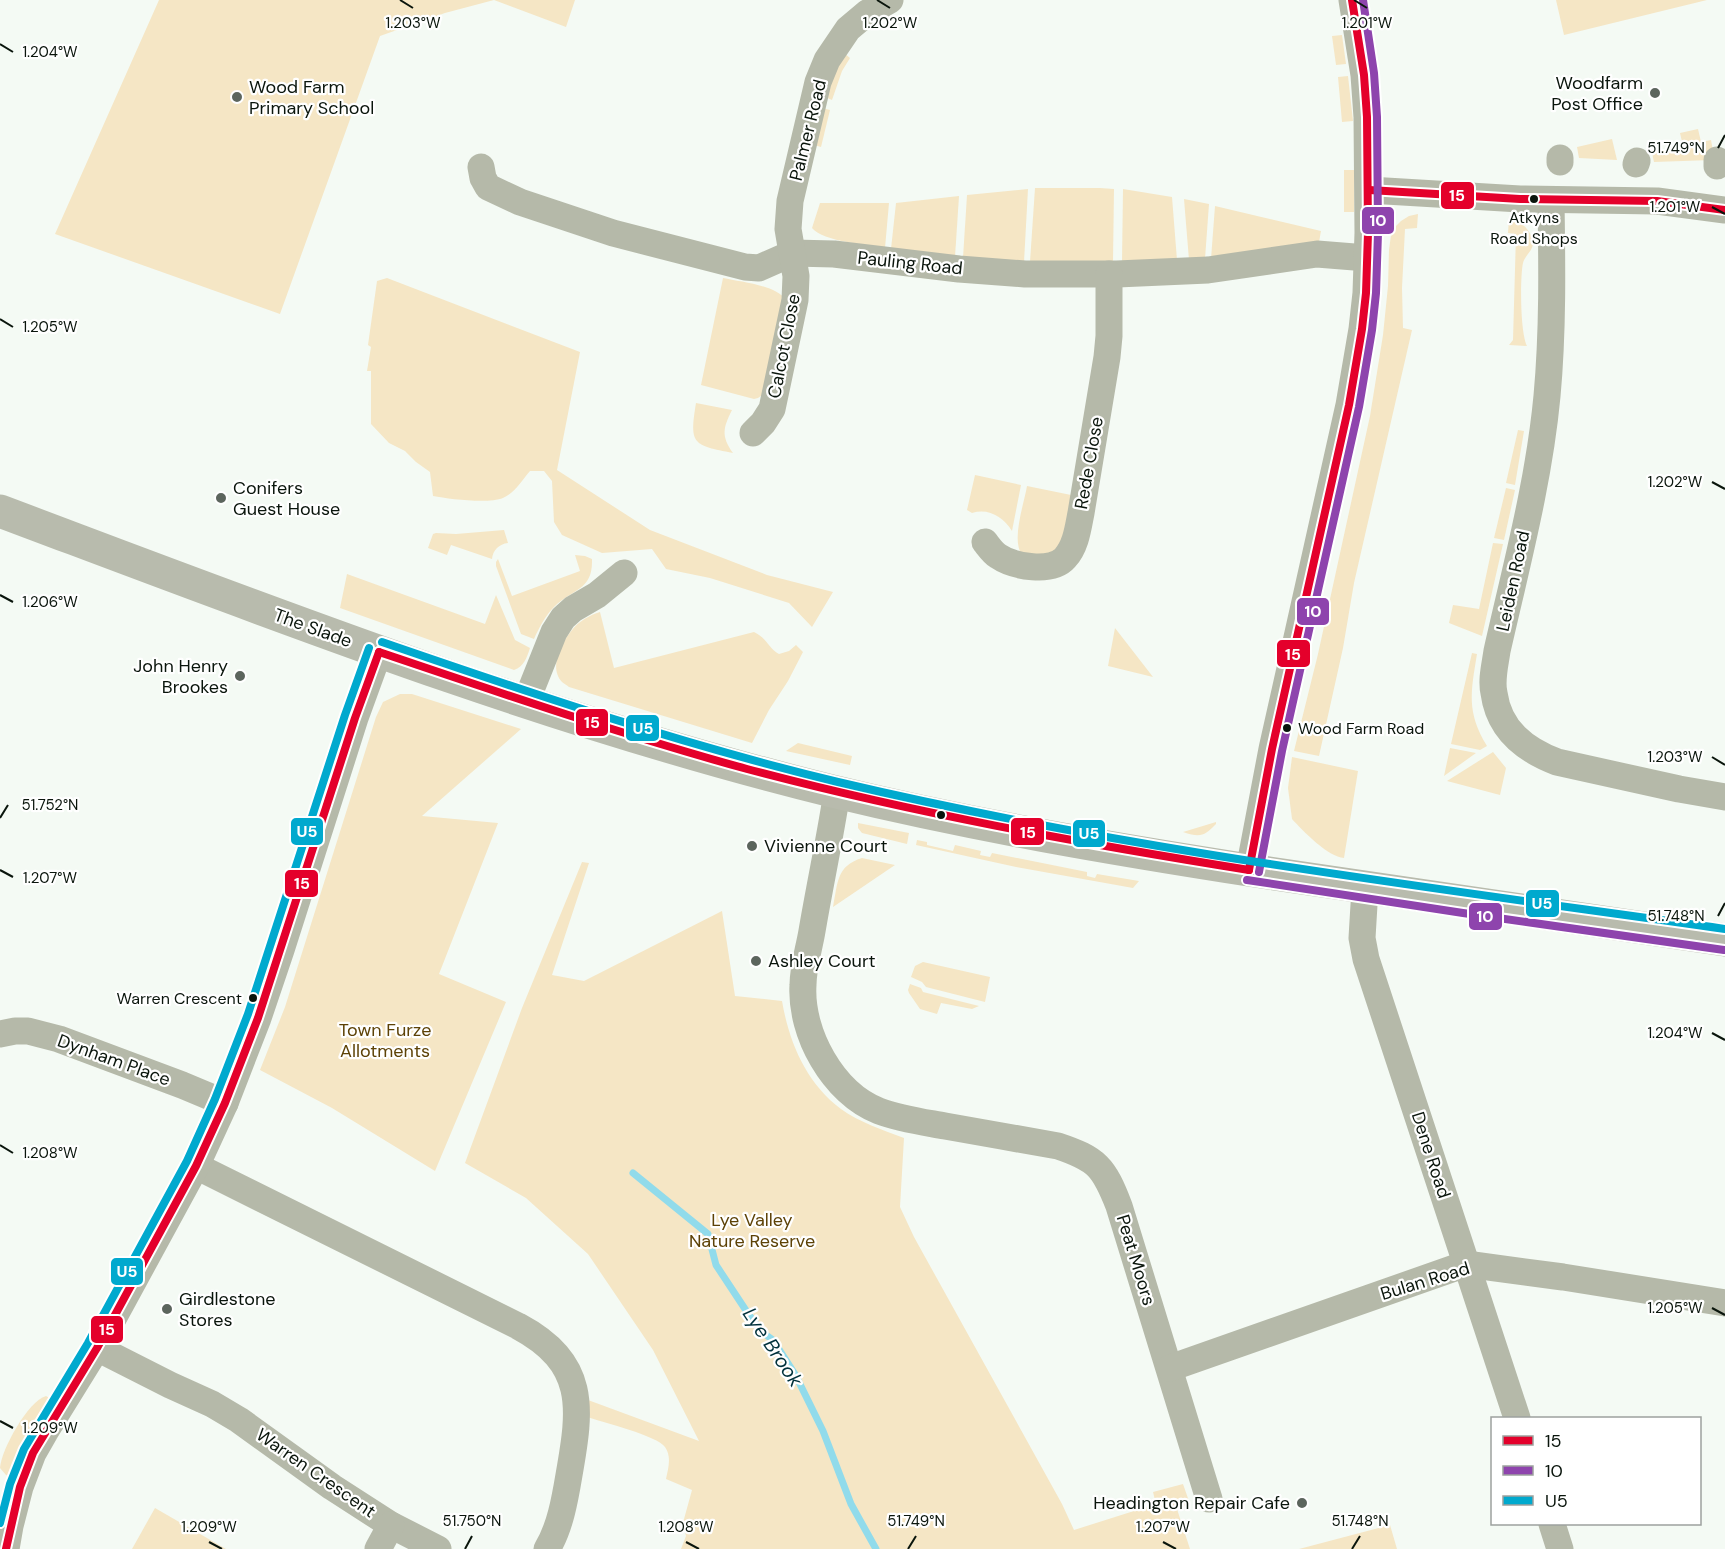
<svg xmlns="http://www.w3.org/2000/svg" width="1725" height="1549" viewBox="0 0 1725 1549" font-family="'DM Sans',sans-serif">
<rect width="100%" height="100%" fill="#f4faf4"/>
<g fill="#f5e6c5">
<path d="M159 0H575L566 27 494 0 445 13 380 36 280 314 55 234Z"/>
<path d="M1556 0H1707L1564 35Z"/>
<path d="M1342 35 1346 64 1336 65 1332 36Z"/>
<path d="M844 53 850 58 842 71 832 100 825 97Z"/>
<path d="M1348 76 1353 121 1342 122 1338 77Z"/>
<path d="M822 108 830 110 821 147 814 145Z"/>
<path d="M1698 129 1701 142 1711 140 1713 151 1712 160 1654 162 1652 153 1683 146 1680 133Z"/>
<path d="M1612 139 1617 160 1579 158 1577 147Z"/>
<rect x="1344" y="170" width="10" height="42"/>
<path d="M1035 188H1100L1114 189 1113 262H1030Z"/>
<path d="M1028 189 1024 262 963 258 967 195Z"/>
<path d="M1123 189 1172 197 1177 260 1122 262Z"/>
<path d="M959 196 955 257 891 249 896 203Z"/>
<path d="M1184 199 1209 204 1205 259 1189 260Z"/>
<path d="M820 203H889L885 248C866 244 824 242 812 228Z"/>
<path d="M1215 206 1321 231 1319 242 1211 259Z"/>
<path d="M1418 214 1417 228 1405 229 1402 288 1403 328 1412 330 1354 583 1343 648 1319 756 1294 751 1318 654 1370 416 1383 335 1388 286 1389 250 1391 235 1395 227 1401 221 1409 216Z"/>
<path d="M1509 219C1520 219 1532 231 1533 243 1533 251 1525 255 1523 263 1520 277 1520 333 1527 346L1509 345 1513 340 1516 234 1508 233Z"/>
<path d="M387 278 580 352 557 470 650 530 767 575 833 592 812 627 789 603 710 578 666 569 652 549 602 553 562 535 554 522 552 481 544 471H530C522 480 515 493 503 498 488 504 449 499 433 496L430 472 416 462 405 451 389 443 371 424V371H367L371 347 368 345 377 281Z"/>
<path d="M723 278C741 282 776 285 786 300L765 393 758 398 754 399 701 385Z"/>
<path d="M696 403 732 410C723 428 721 436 733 453 693 445 689 445 696 403Z"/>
<path d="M1518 430 1524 431 1515 485 1506 483Z"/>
<path d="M975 475 1021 485 1012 531C1003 517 989 508 972 513L967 510Z"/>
<path d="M1027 486 1076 496 1058 554 1022 555C1011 540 1024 504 1027 486Z"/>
<path d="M1506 488 1515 490 1504 540 1494 538Z"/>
<path d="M504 530 508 543C499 544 493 550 492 559L451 545 447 555 428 548 433 534 436 533 456 534Z"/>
<path d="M1493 543 1503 544 1482 636 1449 623 1453 605 1479 609Z"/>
<path d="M575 555 585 556 592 559C593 591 573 588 554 607 545 616 539 628 534 639L521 634 496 566V562L498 559 512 596 580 571Z"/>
<path d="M347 574 485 624 496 595 515 640 530 648C527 657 524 667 514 670L340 608Z"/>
<path d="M600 612 614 668 754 632C768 639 768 648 779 654L789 651 796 645 803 652 788 681 769 710 752 743 569 687C567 685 564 684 562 682 548 667 562 642 572 630 579 621 590 615 600 612Z"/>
<path d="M1115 628 1153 677 1108 666Z"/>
<path d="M1472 653 1477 654C1471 691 1466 712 1487 746L1480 750 1451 744Z"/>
<path d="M400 694H412L521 729 422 816 498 823 439 974 506 1002 435 1171 332 1108 260 1070 285 1007 376 717 383 702Z"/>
<path d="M798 743 852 756 850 765 786 751Z"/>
<path d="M1450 748 1476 753 1444 776Z"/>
<path d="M1493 752 1506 768 1500 795 1447 781Z"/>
<path d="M1292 757 1358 771 1344 858C1328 857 1303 831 1292 819L1288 788Z"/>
<path d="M1216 822V824C1204 836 1201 838 1183 832Z"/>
<path d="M858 823 909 833 907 844 862 833 858 828Z"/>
<path d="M917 840 927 842V845L953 851 955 845 981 851 980 855 990 857 992 853 1087 872V876L1095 878 1097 874 1139 881 1133 888 1016 867 916 845Z"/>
<path d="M862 858 895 865 833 907C838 883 836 866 862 858Z"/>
<path d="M582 862 589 863 552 975 584 981 722 911 735 996 782 1001C789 1042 806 1083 841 1109 859 1122 883 1130 904 1138L900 1207 914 1237 1062 1504 1074 1530 1156 1504 1153 1492 1183 1484 1190 1504 1177 1509 1190 1549H681L686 1536 685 1532 681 1530 692 1490 666 1479C668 1469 672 1457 665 1447 658 1436 602 1422 587 1417L588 1400 699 1441 653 1350 588 1254 526 1198 465 1163 522 1008Z"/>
<path d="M923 962 990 977 985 1002 926 987 922 982 911 977 915 966Z"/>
<path d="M910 984 921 988 923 992 979 1006 972 1009 941 1003 937 1014 920 1009 909 993 908 990Z"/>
<path d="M46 1396 51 1399 10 1477 6 1475 0 1468C1 1450 28 1401 46 1396Z"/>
<path d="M155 1508 226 1549H132Z"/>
<path d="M1390 1525 1397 1549H1299Z"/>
</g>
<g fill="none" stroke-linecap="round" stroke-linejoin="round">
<path stroke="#91dbeb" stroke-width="7" d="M633 1173 708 1234 716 1265 749 1315 762 1332 773 1340 796 1376 823 1431 851 1504 876 1549"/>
<g stroke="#b5b9a9" stroke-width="27">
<path d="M1560 158V162"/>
<path d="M1636 164 1637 161"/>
<path d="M1717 166V160"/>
<path d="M481 167 483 178 488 187 520 202 613 233 745 267 759 268 793 253 834 254 959 269 1025 274H1117L1208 270 1317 254 1367 258"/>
<path d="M1369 190 1520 199 1657 201 1725 210"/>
<path d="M1551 200C1552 265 1553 331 1547 396 1539 482 1516 567 1497 651 1495 665 1491 680 1494 693 1499 730 1525 750 1557 762L1679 789 1725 797"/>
<path d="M753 433 763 423 772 409 795 300 796 276 788 229 790 201 818 82 827 60 848 29 867 13 890 0"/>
<path d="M985 542C989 547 993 553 998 556 1014 567 1052 573 1065 558 1076 546 1078 528 1081 513L1107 357 1109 336V274"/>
<path d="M526 702 554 632 563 618 573 609 597 595 624 573"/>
<path d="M837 792C830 838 820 884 812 931 809 949 803 967 803 985 800 1033 833 1093 879 1111 900 1119 923 1122 945 1126 983 1133 1020 1139 1058 1146 1097 1159 1104 1167 1119 1206L1209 1499"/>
<path d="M1249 870 1272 749 1349 405 1362 329 1366 293 1368 233 1367 117 1364 75 1352 0"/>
<path d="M1365 888 1362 938 1366 959 1517 1418"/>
<path d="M0 1034 15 1031H28L59 1039 182 1085 225 1103"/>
<path d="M196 1166 518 1326C587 1363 581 1407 569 1475 565 1499 560 1528 547 1549"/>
<path d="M97 1348 170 1385 212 1404 239 1420 332 1487 391 1525 438 1549"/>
<path d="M1170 1368 1466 1264 1563 1277 1725 1303"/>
<path d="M1552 1524 1560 1549"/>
<path d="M6 1549 10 1526 20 1487 33 1453 45 1432 97 1348 196 1166 225 1103 258 1018 281 950 355 718 379 652"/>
<path d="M378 1549 391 1525"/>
</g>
<path stroke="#b8bbad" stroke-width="33" d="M0 511C274 614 548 721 832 791 972 825 1113 849 1255 871 1411 895 1568 917 1725 940"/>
<g stroke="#fff" stroke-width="12">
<g id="bus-1">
<path d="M1369 190 1520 199 1657 201 1725 210"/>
<path d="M379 652C501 693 623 735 747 769 912 813 1080 843 1249 870"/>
<path d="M1249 870 1272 749 1349 405 1362 329 1366 293 1368 233 1367 117 1364 75 1352 0"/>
<path d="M6 1549 20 1487 33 1453 97 1348 196 1166 225 1103 258 1018 355 718 379 652"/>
</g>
</g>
<g stroke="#fff" stroke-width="12">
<g id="bus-2">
<path d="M1259 872 1282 751 1359 407 1372 330 1376 293 1378 233 1377 117 1374 73 1363 0"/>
<path d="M1247 880 1463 913 1724 950"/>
</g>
</g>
<g stroke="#fff" stroke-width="12">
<g id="bus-3">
<path d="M382 642C533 694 684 745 838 782 1130 851 1429 887 1725 929"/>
<path d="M0 1523 10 1484 24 1449 88 1343 187 1161 215 1099 248 1014 345 715 369 648"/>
</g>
</g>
<use href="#bus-1" stroke="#e4002b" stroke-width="8"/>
<use href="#bus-2" stroke="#8e44ad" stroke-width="8"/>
<use href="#bus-3" stroke="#00a9ce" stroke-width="8"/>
</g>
<path fill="none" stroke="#0a150c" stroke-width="2" d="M400 0 413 8M877 0 890 8M1354 0 1367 8M0 44 13 52M1718 148 1725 135M1712 207 1725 214M0 319 13 327M1712 482 1725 489M0 595 13 602M1712 757 1725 765M0 818 8 805M0 870 13 877M1718 916 1725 903M1712 1033 1725 1040M0 1145 13 1153M1712 1308 1725 1315M0 1421 13 1428M209 1542 222 1549M686 1542 699 1549M1163 1542 1176 1549M465 1549 472 1536M908 1549 916 1536M1352 1549 1360 1536"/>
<g fill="#5c655d" stroke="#fff" stroke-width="2">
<circle cx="1655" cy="93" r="6"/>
<circle cx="237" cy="97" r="6"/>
<circle cx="221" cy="498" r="6"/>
<circle cx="240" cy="676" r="6"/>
<circle cx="752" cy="846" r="6"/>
<circle cx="756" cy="961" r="6"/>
<circle cx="167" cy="1309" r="6"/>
<circle cx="1302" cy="1503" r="6"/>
</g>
<g fill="#0a150c" stroke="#fff" stroke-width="2">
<circle cx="1534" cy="199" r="5"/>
<circle cx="1287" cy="728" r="5"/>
<circle cx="941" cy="815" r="5"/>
<circle cx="253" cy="998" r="5"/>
</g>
<g text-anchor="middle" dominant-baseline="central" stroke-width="4.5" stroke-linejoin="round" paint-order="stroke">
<g font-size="16" fill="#0a150c" stroke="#fff">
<text x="1534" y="217">Atkyns<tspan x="1534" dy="21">Road Shops</tspan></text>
<text x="1298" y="728" text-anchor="start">Wood Farm Road</text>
<text x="242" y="998" text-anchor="end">Warren Crescent</text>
</g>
<g font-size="18" fill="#0a150c" stroke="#fff" text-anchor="start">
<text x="1643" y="83" text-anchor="end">Woodfarm<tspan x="1643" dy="21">Post Office</tspan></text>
<text x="249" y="87">Wood Farm<tspan x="249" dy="21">Primary School</tspan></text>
<text x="233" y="488">Conifers<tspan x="233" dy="21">Guest House</tspan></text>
<text x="228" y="666" text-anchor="end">John Henry<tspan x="228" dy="21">Brookes</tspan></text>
<text x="764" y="846">Vivienne Court</text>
<text x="768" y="961">Ashley Court</text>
<text x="179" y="1299">Girdlestone<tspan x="179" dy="21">Stores</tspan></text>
<text x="1290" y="1503" text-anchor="end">Headington Repair Cafe</text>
</g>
<g font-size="18" fill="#0a150c" stroke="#fff">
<text transform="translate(808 130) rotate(-76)">Palmer Road</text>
<text transform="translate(910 263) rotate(6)">Pauling Road</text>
<text transform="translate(784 346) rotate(-79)">Calcot Close</text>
<text transform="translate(1089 463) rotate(-80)">Rede Close</text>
<text transform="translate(1513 581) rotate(-78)">Leiden Road</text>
<text transform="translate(313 628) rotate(20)">The Slade</text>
<text transform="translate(114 1060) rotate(20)">Dynham Place</text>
<text transform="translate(1431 1155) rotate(72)">Dene Road</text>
<text transform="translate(1136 1260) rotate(73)">Peat Moors</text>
<text transform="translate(1425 1281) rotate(-17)">Bulan Road</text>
<text transform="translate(316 1473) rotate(35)">Warren Crescent</text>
</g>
<g font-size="18" fill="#5d4206" stroke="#fff">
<text x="385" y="1030">Town Furze<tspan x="385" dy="21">Allotments</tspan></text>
<text x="752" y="1220">Lye Valley<tspan x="752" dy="21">Nature Reserve</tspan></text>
</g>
<g font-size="20" font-style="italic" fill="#00313b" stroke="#fff">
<text transform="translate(773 1347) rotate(56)">Lye Brook</text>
</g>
</g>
<g font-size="15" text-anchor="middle" fill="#0a150c" stroke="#fff" stroke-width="4.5" stroke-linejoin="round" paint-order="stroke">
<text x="413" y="28">1.203°W</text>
<text x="890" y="28">1.202°W</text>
<text x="1367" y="28">1.201°W</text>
<text x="50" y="57">1.204°W</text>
<text x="1676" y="153">51.749°N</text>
<text x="1675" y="212">1.201°W</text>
<text x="50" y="332">1.205°W</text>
<text x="1675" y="487">1.202°W</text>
<text x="50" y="607">1.206°W</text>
<text x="1675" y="762">1.203°W</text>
<text x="50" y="810">51.752°N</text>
<text x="50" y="883">1.207°W</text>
<text x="1676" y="921">51.748°N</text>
<text x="1675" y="1038">1.204°W</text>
<text x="50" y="1158">1.208°W</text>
<text x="1675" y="1313">1.205°W</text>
<text x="50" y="1433">1.209°W</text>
<text x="472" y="1526">51.750°N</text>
<text x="916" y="1526">51.749°N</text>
<text x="1360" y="1526">51.748°N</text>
<text x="209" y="1532">1.209°W</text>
<text x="686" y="1532">1.208°W</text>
<text x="1163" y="1532">1.207°W</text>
</g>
<g stroke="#fff" stroke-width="2">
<rect x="1440" y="181" width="35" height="29" rx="6" fill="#e4002b"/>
<rect x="1361" y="206" width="34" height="29" rx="6" fill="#8e44ad"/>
<rect x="1296" y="597" width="34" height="29" rx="6" fill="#8e44ad"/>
<rect x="1276" y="639" width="35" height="29" rx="6" fill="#e4002b"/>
<rect x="575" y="708" width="34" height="29" rx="6" fill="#e4002b"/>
<rect x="625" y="714" width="35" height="28" rx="6" fill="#00a9ce"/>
<rect x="290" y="817" width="34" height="29" rx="6" fill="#00a9ce"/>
<rect x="1010" y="817" width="35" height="29" rx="6" fill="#e4002b"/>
<rect x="1072" y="819" width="34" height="29" rx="6" fill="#00a9ce"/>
<rect x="284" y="869" width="35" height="29" rx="6" fill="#e4002b"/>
<rect x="1525" y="889" width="35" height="29" rx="6" fill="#00a9ce"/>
<rect x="1468" y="902" width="35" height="29" rx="6" fill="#8e44ad"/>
<rect x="110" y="1257" width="34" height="29" rx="6" fill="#00a9ce"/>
<rect x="90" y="1315" width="34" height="29" rx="6" fill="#e4002b"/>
</g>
<g font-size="16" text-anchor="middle" font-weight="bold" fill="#fff">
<text x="1457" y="201">15</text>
<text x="1378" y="226">10</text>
<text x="1313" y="617">10</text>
<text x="1293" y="660">15</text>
<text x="592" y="728">15</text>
<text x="643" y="734">U5</text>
<text x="307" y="837">U5</text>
<text x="1028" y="838">15</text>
<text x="1089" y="839">U5</text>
<text x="302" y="889">15</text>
<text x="1542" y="909">U5</text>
<text x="1485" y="922">10</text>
<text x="127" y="1277">U5</text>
<text x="107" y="1335">15</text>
</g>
<rect x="1491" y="1417" width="210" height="108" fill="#ffffff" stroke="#9da19e" stroke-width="1.5"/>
<rect x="1503" y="1436" width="30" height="9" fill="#e4002b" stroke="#9da19e" stroke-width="1.5"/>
<text x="1545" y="1447" font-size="18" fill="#0a150c">15</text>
<rect x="1503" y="1466" width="30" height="9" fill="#8e44ad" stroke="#9da19e" stroke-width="1.5"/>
<text x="1545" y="1477" font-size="18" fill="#0a150c">10</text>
<rect x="1503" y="1496" width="30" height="9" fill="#00a9ce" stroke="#9da19e" stroke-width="1.5"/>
<text x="1545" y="1507" font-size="18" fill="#0a150c">U5</text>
</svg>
